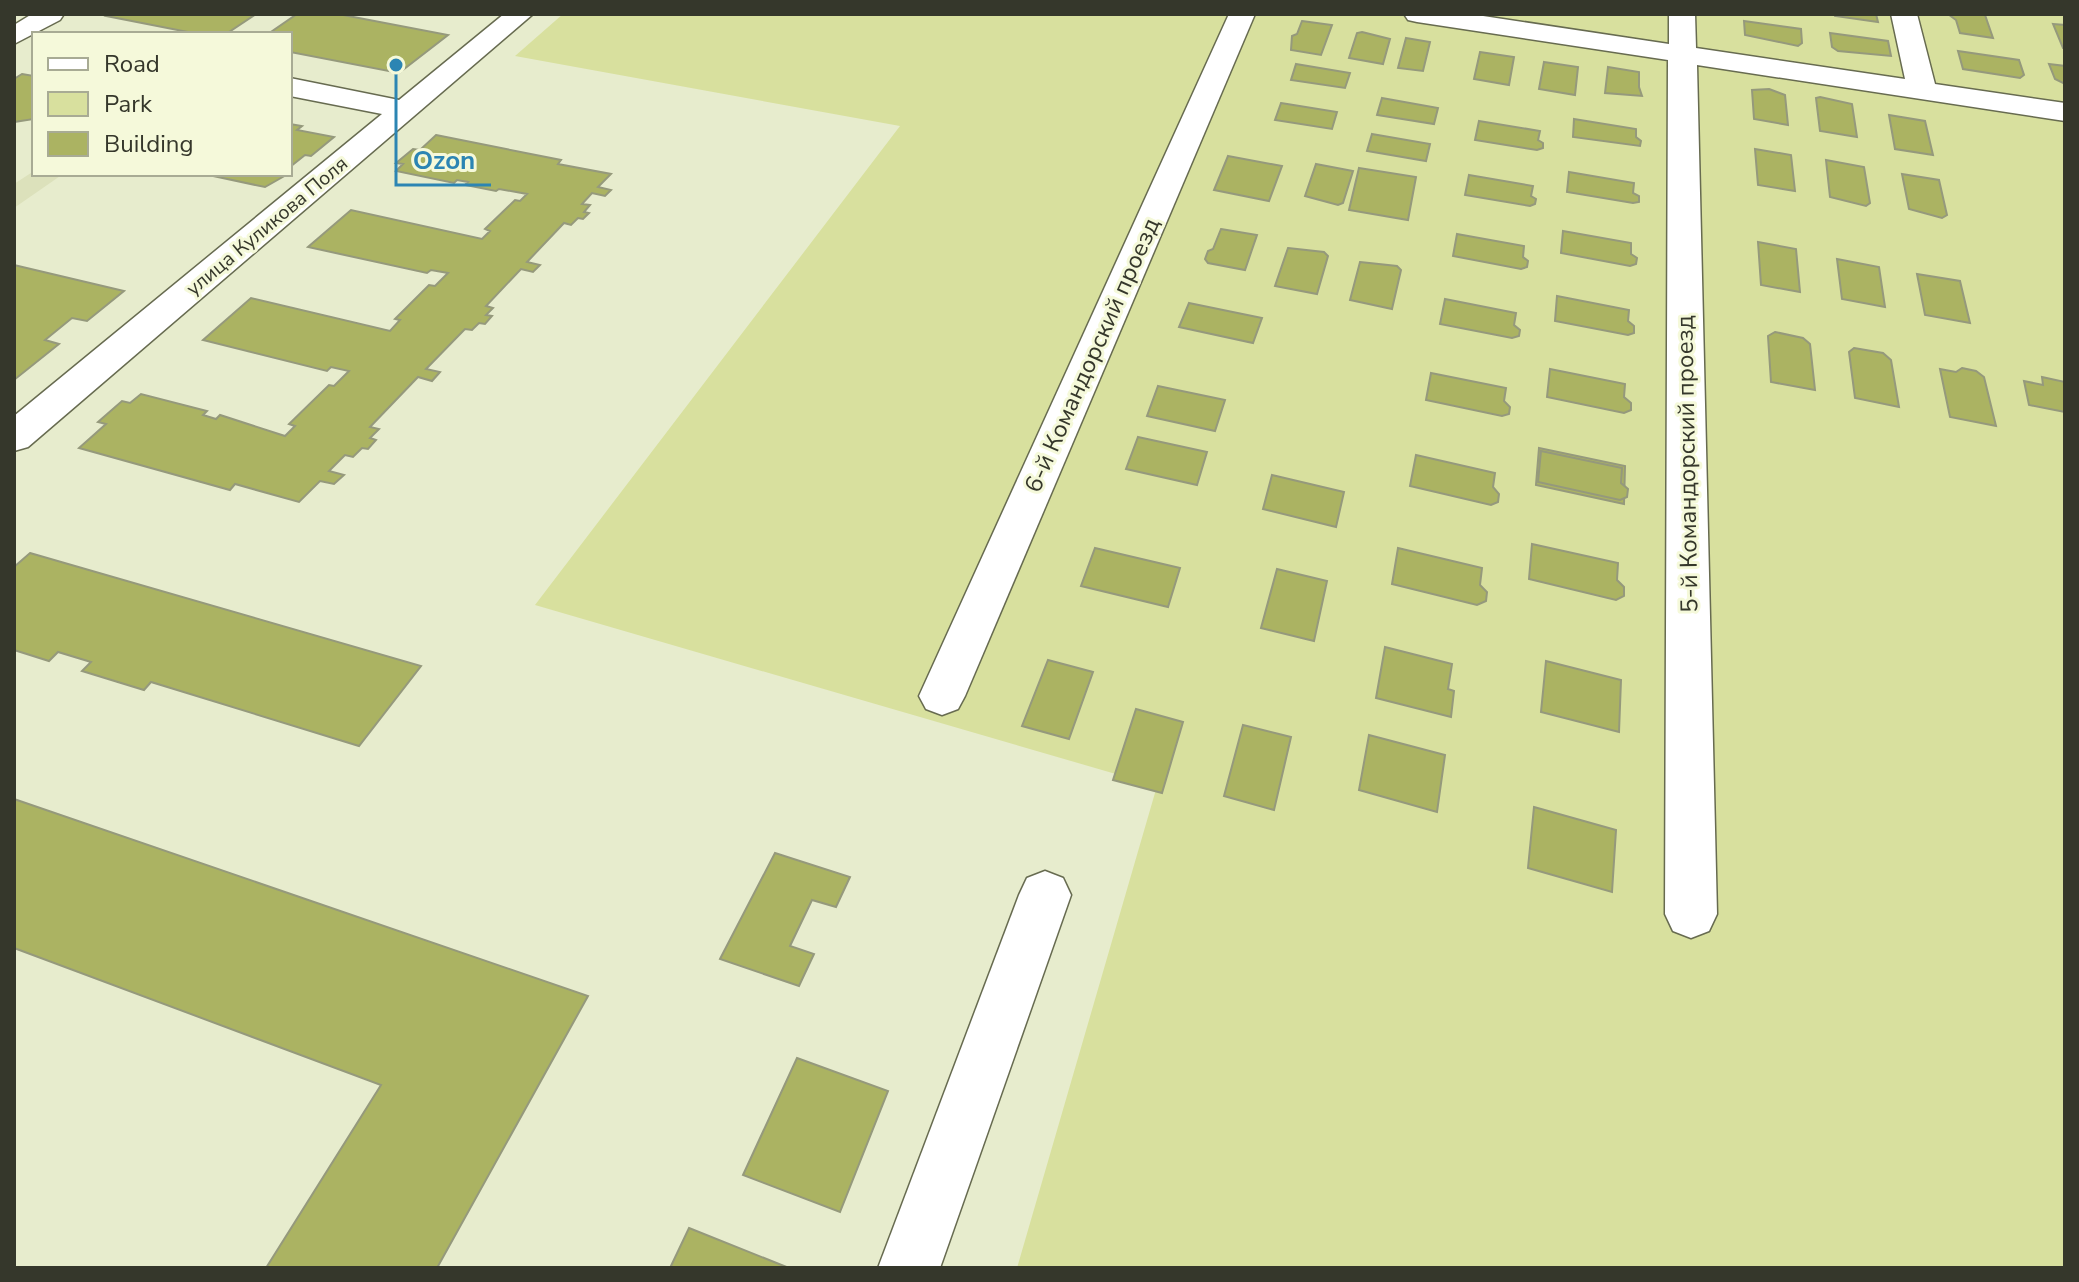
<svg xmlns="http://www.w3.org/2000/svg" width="2079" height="1282" viewBox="0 0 2079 1282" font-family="'Nunito Sans',sans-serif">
<rect width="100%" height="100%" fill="#e7eccd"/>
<path fill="#dce1bb" d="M34 171V174H63L14 208V184Z"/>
<path fill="#d8e09e" d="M563 14H2065V1268H1017L1157 786 535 605 900 126 515 56Z"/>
<g fill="#abb362" stroke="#95997c" stroke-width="2">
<path d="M109 14H256L226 34H198L106 16Z"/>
<path d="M297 14H338L448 35 399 73 290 52V34H268Z"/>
<path d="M1835 14H1876L1878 22 1835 16Z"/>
<path d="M1948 14 1985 15 1993 38 1960 33 1956 20Z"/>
<path d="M1302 21 1332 25 1321 55 1291 50 1292 36 1297 34Z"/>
<path d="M1744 21 1801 29 1802 43 1798 46 1745 35Z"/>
<path d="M2053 24 2065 25V48H2063Z"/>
<path d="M1362 32 1390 39 1383 64 1349 58 1357 33Z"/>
<path d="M1830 33 1888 41 1891 56 1838 51 1832 47Z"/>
<path d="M1406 38 1430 42 1423 71 1398 68Z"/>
<path d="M1958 51 2019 60 2024 75 2020 78 1963 69Z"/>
<path d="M1480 52 1514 57 1509 85 1474 79Z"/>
<path d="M1544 62 1578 67 1575 95 1539 89Z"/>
<path d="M1296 64 1350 73 1345 88 1291 80Z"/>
<path d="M2049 64 2065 66V84L2055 79Z"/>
<path d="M1608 67 1639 72V87L1642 96 1605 93Z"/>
<path d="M22 74 34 76V119L14 122V79Z"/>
<path d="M1769 89 1785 95 1788 125 1754 119 1752 90Z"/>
<path d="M1820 97 1852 104 1857 137 1820 131 1816 98Z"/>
<path d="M1382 98 1438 108 1434 124 1377 115Z"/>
<path d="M1281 103 1337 112 1332 129 1275 120Z"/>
<path d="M1889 115 1925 121 1933 155 1895 149Z"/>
<path d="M1574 119 1636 129V137L1641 141 1640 146 1573 137Z"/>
<path d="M1479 121 1540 131 1538 140 1543 143V148L1537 150 1475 140Z"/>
<path d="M290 124 302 126 297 130 334 137 311 156 305 155 290 167Z"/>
<path d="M1372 134 1430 144 1426 161 1367 151Z"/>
<path d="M436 135 561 160 558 164 611 174 598 187 611 190 605 196 592 193 582 204 590 205 584 212 589 213 583 219 578 218 571 225 564 223 527 262 540 265 533 272 521 269 486 306 493 308 486 315 492 316 485 324 479 323 472 330 465 329 426 369 440 372 432 381 418 377 370 427 379 429 370 438 376 440 368 449 362 448 353 457 345 455 329 471 344 475 334 484 320 481 299 502 235 484 230 490 79 448 106 424 98 422 122 401 130 403 141 394 207 411 203 415 216 419 220 415 285 436 295 426 289 424 329 385 334 386 349 371 331 367 327 371 203 340 251 298 390 331 400 320 395 319 429 285 435 286 448 273 431 270 427 273 308 247 351 210 482 239 490 231 485 229 515 200 520 201 527 194 499 189 496 191 465 185 468 182 457 180 454 183 396 171 403 164 396 163 413 149 420 150Z"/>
<path d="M1755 149 1791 155 1795 191 1758 185Z"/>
<path d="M1228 156 1282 166 1269 201 1214 190Z"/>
<path d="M1826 160 1864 167 1870 203 1866 206 1830 197Z"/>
<path d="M1316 164 1353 171 1343 203 1338 205 1305 196Z"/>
<path d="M1359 168 1416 177 1408 220 1349 210Z"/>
<path d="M1569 172 1634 183 1633 193 1639 196V202L1633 203 1567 192Z"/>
<path d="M288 174 265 187 208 175 209 174Z"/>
<path d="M1902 174 1939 180 1947 215 1942 218 1909 209Z"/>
<path d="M1469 175 1533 186 1531 196 1536 199 1535 204 1530 206 1465 195Z"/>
<path d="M1221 229 1257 235 1245 270 1208 263 1205 259 1208 251 1213 249Z"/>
<path d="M1563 231 1631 243V254L1637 258 1636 264 1630 266 1561 253Z"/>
<path d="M1457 234 1524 246 1523 257 1528 261 1527 267 1521 269 1453 256Z"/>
<path d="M1758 242 1796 249 1800 292 1761 285Z"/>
<path d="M1288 248 1324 252 1328 256 1317 294 1275 286Z"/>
<path d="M1837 259 1879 267 1885 307 1842 299Z"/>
<path d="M1360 262 1397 266 1401 270 1392 309 1350 300Z"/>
<path d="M14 265 124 291 87 321 72 318 45 340 59 344 14 380Z"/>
<path d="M1917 274 1960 281 1970 323 1925 315Z"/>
<path d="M1557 296 1629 310 1628 321 1634 326V333L1628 335 1555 321Z"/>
<path d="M1445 299 1516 313 1514 325 1520 330 1519 336 1512 338 1440 324Z"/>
<path d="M1189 303 1262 318 1253 343 1179 327Z"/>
<path d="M1775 332 1803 338 1810 344 1815 390 1771 382 1768 336Z"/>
<path d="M1854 348 1883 353 1891 360 1899 407 1855 398 1849 352Z"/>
<path d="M1962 368 1976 371 1984 377 1996 426 1950 417 1940 369 1956 372Z"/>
<path d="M1550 369 1625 384 1624 397 1631 403V410L1624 413 1547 397Z"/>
<path d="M1431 373 1506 388 1504 401 1510 407 1509 414 1502 416 1426 400Z"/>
<path d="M2042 377 2065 382V412L2029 405 2024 381 2043 385Z"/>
<path d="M1158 386 1225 400 1215 431 1147 416Z"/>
<path d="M1138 437 1207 452 1197 485 1126 469Z"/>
<path d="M1539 448 1625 466 1624 504 1536 485Z"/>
<path d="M1541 451 1622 468 1621 483 1628 489 1627 497 1620 500 1538 482Z"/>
<path d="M1416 455 1495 473 1493 487 1499 494 1498 502 1491 505 1410 486Z"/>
<path d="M1272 475 1344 492 1336 527 1263 509Z"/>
<path d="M1532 544 1618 563 1617 580 1624 587V596L1616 600 1529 579Z"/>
<path d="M1095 548 1180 568 1168 607 1081 586Z"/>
<path d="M1398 548 1482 568 1480 585 1487 592 1486 601 1477 605 1392 584Z"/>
<path d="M30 553 421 666 359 746 151 682 144 690 82 671 91 662 58 652 49 661 14 650V567Z"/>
<path d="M1277 569 1327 581 1314 641 1261 628Z"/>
<path d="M1385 647 1452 664 1448 689 1454 691 1451 717 1376 698Z"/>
<path d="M1048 660 1093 672 1069 739 1022 726Z"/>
<path d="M1546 661 1621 680 1619 732 1541 712Z"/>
<path d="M1136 709 1183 722 1162 793 1113 780Z"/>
<path d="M1243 725 1291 737 1274 810 1224 796Z"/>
<path d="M1369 735 1445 755 1437 812 1359 790Z"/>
<path d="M14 799 588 996 437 1268H266L381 1085 14 948Z"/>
<path d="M1534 807 1616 830 1612 892 1528 868Z"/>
<path d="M775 853 850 877 836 907 812 900 790 946 814 954 799 986 720 959Z"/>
<path d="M797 1058 888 1091 840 1212 743 1175Z"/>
<path d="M689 1228 789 1268H670Z"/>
</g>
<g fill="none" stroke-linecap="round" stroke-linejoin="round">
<g stroke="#676b50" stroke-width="3">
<g id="minor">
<path d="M32 14H64L60 20 14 44V25Z"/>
<path d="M504 14H533L28 447 14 451V416L382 114 290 96V78L399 100Z"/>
<path d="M1229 14H1255L965 696 958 709 942 715 926 709 919 696Z"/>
<path d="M1404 14H1470L1669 44V14H1695L1696 48 1905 79 1891 14H1917L1935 84 2065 103V121L1697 65 1717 914 1709 931 1691 938 1673 931 1665 914 1668 60 1417 22 1408 20Z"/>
<path d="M1045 871 1063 878 1071 895 940 1268H878L1019 895 1027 878Z"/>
</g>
</g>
<use href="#minor" fill="#fff" fill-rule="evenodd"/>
</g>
<g text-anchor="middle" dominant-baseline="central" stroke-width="6" stroke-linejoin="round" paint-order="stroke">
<g font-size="20" fill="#35372b" stroke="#f5f9da">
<text transform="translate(267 226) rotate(-40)">улица Куликова Поля</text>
</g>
<g font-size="24" fill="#35372b" stroke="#f5f9da">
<text transform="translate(1092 355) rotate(-66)">6-й Командорский проезд</text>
<text transform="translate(1687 464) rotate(-91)">5-й Командорский проезд</text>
</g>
</g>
<path fill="none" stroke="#2c85b3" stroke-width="3" d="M396 65L396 185H491"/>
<circle fill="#2c85b3" stroke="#f5f9da" stroke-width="3" cx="396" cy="65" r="8"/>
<g font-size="26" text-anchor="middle" font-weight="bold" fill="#2c85b3" stroke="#f5f9da" stroke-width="6" stroke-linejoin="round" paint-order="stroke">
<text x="444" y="169">Ozon</text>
</g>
<rect width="2079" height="1282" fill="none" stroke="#35372b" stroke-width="32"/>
<rect x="32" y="32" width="260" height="144" fill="#f5f9da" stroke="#a8ab94" stroke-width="2"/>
<rect x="48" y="58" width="40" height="12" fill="#ffffff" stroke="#a8ab94" stroke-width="2"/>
<text x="104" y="72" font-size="24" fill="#35372b">Road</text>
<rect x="48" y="92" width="40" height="24" fill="#d8e09e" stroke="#a8ab94" stroke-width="2"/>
<text x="104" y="112" font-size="24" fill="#35372b">Park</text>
<rect x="48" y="132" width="40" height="24" fill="#abb362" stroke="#a8ab94" stroke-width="2"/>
<text x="104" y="152" font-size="24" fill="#35372b">Building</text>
</svg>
